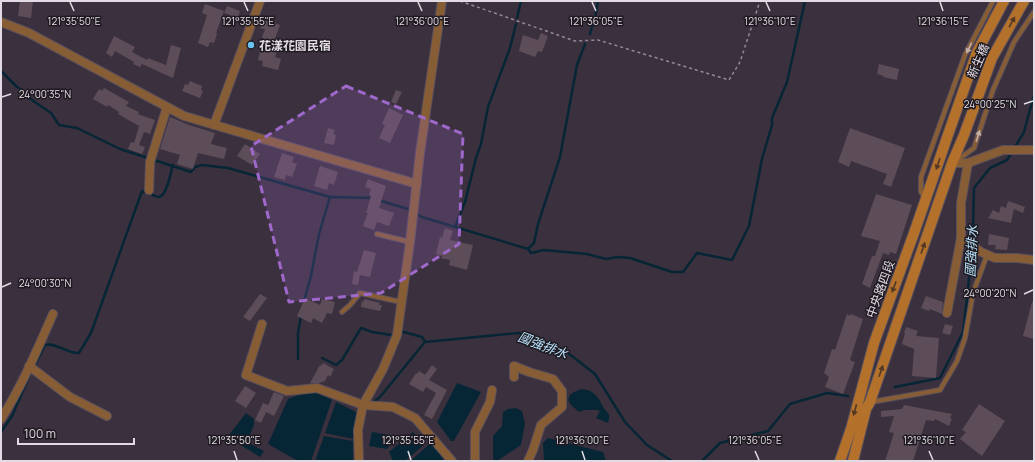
<svg xmlns="http://www.w3.org/2000/svg" width="1035" height="462" viewBox="0 0 1035 462" font-family="Manrope,'Noto Sans TC',sans-serif">
<rect width="100%" height="100%" fill="#3b303e"/>
<g fill="#062635">
<path d="M457 383 481 392 454 441H451L437 422Z"/>
<path d="M582 389C586 390 589 390 592 392 601 398 601 407 609 414V419L608 423 596 418 600 411 597 410H584L580 412C564 402 565 394 582 389Z"/>
<path d="M313 390 332 400 311 461H298L268 444 288 399Z"/>
<path d="M336 402 358 413 353 439 325 433Z"/>
<path d="M516 408 522 411 525 424 521 445 497 461 493 459V436L502 426 503 412 508 409Z"/>
<path d="M246 413 254 419V425L247 442 264 451 260 457 229 438V435Z"/>
<path d="M372 432 395 436 387 449 369 446Z"/>
<path d="M413 432 424 445 405 461H393L389 452Z"/>
<path d="M324 436 353 441V461H315Z"/>
<path d="M548 438 603 452 606 461H544L543 443Z"/>
<path d="M431 443 445 458 442 461H410Z"/>
</g>
<g fill="none" stroke-linecap="round" stroke-linejoin="round">
<g stroke="#062635" stroke-width="2.5">
<path d="M517 18 521 1"/>
<path d="M590 34 596 13 598 1"/>
<path d="M1 71 17 87 22 90 29 98 51 113 59 125 77 128 120 149 191 172 195 167 202 165 228 168 330 197"/>
<path d="M153 195C154 196 158 197 159 197 167 196 171 171 173 165"/>
<path d="M378 200 408 209"/>
<path d="M418 215 422 217 528 249 531 253 544 250 587 254 606 259 618 257 630 258 672 272H683L697 253 732 260 749 226 762 159 772 125V118L787 82 805 1"/>
<path d="M455 227 465 202 476 158 481 144 488 107 510 48 516 24"/>
<path d="M528 249 534 243 538 224 560 157 577 65 585 44"/>
<path d="M304 301 311 276 319 234 330 197 373 198"/>
<path d="M401 332H404L422 337 425 342"/>
<path d="M322 358 336 365 342 360 361 328 372 332 391 335"/>
<path d="M298 359V333L301 316"/>
<path d="M36 363 45 345C56 342 67 354 79 353L91 333 142 191 144 192"/>
<path d="M895 387 940 378 963 332 968 290 973 229 974 188 990 168 1007 160 1024 132 1034 95"/>
<path d="M371 404 380 397 425 342 519 333 564 350 595 374 625 422 647 445 672 461"/>
<path d="M1 432 12 416 29 377"/>
<path d="M702 461 720 443 768 431 790 404 827 393 848 396"/>
</g>
</g>
<g fill="#5d4d58">
<path d="M20 1H33L31 18 18 16Z"/>
<path d="M205 4 224 11 216 33 217 34 214 43 210 42 208 47 198 43 207 15 202 13Z"/>
<path d="M227 6 240 11 238 18 224 13Z"/>
<path d="M264 19 280 25 271 49 277 51 275 57 281 59 278 70 262 66 263 61 258 60 263 38 262 37 265 29 260 28Z"/>
<path d="M541 33 548 36 542 52 538 51 535 57 519 51 523 35 538 40Z"/>
<path d="M114 36 135 47 132 52 147 60 148 58 166 65 171 45 181 48 173 78 142 64 140 67 133 64 134 62 115 51 112 57 106 53Z"/>
<path d="M879 64 899 69 897 80 883 77 884 76 877 74Z"/>
<path d="M190 81 202 86 201 90 203 91 200 98 182 91 185 84 188 85Z"/>
<path d="M104 88 129 102 126 106 139 112 138 114 155 120 150 134 144 132 139 145 145 147 142 154 128 149 131 142 134 143 139 126 118 114 119 112 108 105 107 107 93 99 99 89 102 91Z"/>
<path d="M396 90 402 92 396 104 391 102Z"/>
<path d="M389 108 403 115 390 143 379 138 385 125 382 124Z"/>
<path d="M170 117 189 125 215 133 211 144 227 148 224 159 198 153 193 169 177 164 180 155 160 149Z"/>
<path d="M328 128 335 130 333 134 336 135 334 145 324 143Z"/>
<path d="M850 128 905 148 891 187 883 184 887 174 851 161 849 167 838 162Z"/>
<path d="M245 144 260 154 252 165 237 156Z"/>
<path d="M282 153 294 157 292 162 297 164 292 177 286 175 285 180 274 177Z"/>
<path d="M320 166 338 172 334 185 329 183 327 190 314 186Z"/>
<path d="M368 179 386 186 379 208 394 213 389 226 377 222 374 230 363 226 368 213H366L371 196 369 195 371 189 365 187Z"/>
<path d="M876 194 912 205 896 254 890 252 889 255 883 253 870 288 862 284 872 256H875L880 241 861 236Z"/>
<path d="M1008 201 1025 207 1023 213 1014 209 1011 223 988 218 993 210 999 213 1001 206 1006 208Z"/>
<path d="M445 228 453 231 450 240 473 245 467 270 449 265 450 260 441 258 442 256 436 254 440 237 442 238Z"/>
<path d="M989 234 1009 238 1007 250 995 249 996 245H988Z"/>
<path d="M364 250 376 253 370 277 360 275 358 285 352 284 354 271 357 272Z"/>
<path d="M260 294 267 298 250 321 243 317Z"/>
<path d="M926 296 943 302 942 314 930 309 929 311 921 308Z"/>
<path d="M305 298 320 305 322 299 335 302 332 314 327 313 322 323 313 318 311 323 297 316Z"/>
<path d="M364 299 380 303 379 305H382L380 311 361 307 362 301 364 302Z"/>
<path d="M1032 302H1034V339L1023 336Z"/>
<path d="M847 314 850 316 851 314 863 319 850 360 855 362 843 394 825 387 829 377 824 373 832 349 835 350Z"/>
<path d="M945 324 953 326 950 335 942 333Z"/>
<path d="M906 327 918 331 916 336 939 338 936 378 912 376 914 349 902 344 905 333H904Z"/>
<path d="M323 363 334 369 330 377 328 375 325 381 319 383H310L320 365 321 366Z"/>
<path d="M432 365 437 369 429 380 447 390 432 419 424 415 436 393 426 387 423 392 409 384 416 373 417 374 419 371 425 375Z"/>
<path d="M245 386 256 393 246 408 235 401Z"/>
<path d="M274 392 284 396 274 416 266 412 261 423 255 420 263 403 268 405Z"/>
<path d="M979 404 1005 421 982 456 960 439 966 432 962 430Z"/>
<path d="M904 405 952 414 950 418 952 419 949 426 935 419 934 421 926 420 913 461H885L894 433 889 432 894 416 881 417V411L902 409Z"/>
</g>
<g fill="none" stroke-linecap="round" stroke-linejoin="round">
<g stroke="#594f5c" stroke-width="6">
<g id="lane">
<path d="M956 161 974 148 993 90 1014 42 1034 12"/>
<path d="M925 197 921 192V177L965 55 993 1"/>
<path d="M377 234 410 242"/>
<path d="M342 312 350 305 360 293 401 302"/>
<path d="M871 402 940 390 957 361 965 338 973 293 987 255"/>
</g>
</g>
<g stroke="#594f5c" stroke-width="10">
<g id="street">
<path d="M1 22 29 33 184 116 417 184"/>
<path d="M214 125 260 1"/>
<path d="M952 163H968L1003 150H1034"/>
<path d="M149 190 150 162 167 107"/>
<path d="M961 238 981 252 995 258H1017L1034 260"/>
<path d="M947 313 961 238V203L968 163"/>
<path d="M262 324 246 375 287 391 317 388 363 405 393 407 415 418 452 461"/>
<path d="M29 366 70 397 107 416"/>
<path d="M514 377V366L529 372 553 379 562 391V407L541 425 533 450 528 461"/>
<path d="M1 419C22 386 37 350 53 314"/>
<path d="M359 461 358 430 363 405 383 369 397 335 410 242 420 153 442 1"/>
<path d="M475 461V432L490 402 492 390"/>
</g>
</g>
<g stroke="#594f5c" stroke-width="12">
<g id="secondary">
<path d="M840 461 851 429 874 343 914 233 950 129 977 52 1004 1"/>
<path d="M853 461 866 409 870 402 952 163 964 135 992 58 1024 1"/>
</g>
</g>
<path stroke="#938a96" stroke-width="1.5" stroke-dasharray="3 3" stroke-linecap="butt" d="M460 1 575 41 598 40 729 80 740 62 760 1"/>
<use href="#lane" stroke="#875d35" stroke-width="4"/>
<use href="#street" stroke="#875d35" stroke-width="8"/>
<use href="#secondary" stroke="#b3712b" stroke-width="10"/>
</g>
<defs><path id="oneway-solid" d="M-6-.8H1V-3.2L6.5 0L1 3.2V.8H-6Z"/></defs>
<g fill="#533824">
<use href="#oneway-solid" transform="translate(1012 22) rotate(-61)"/>
<use href="#oneway-solid" transform="translate(938 164) rotate(109)"/>
<use href="#oneway-solid" transform="translate(923 248) rotate(-71)"/>
<use href="#oneway-solid" transform="translate(894 287) rotate(110)"/>
<use href="#oneway-solid" transform="translate(881 371) rotate(-71)"/>
<use href="#oneway-solid" transform="translate(855 410) rotate(105)"/>
</g>
<g fill="#c2afa7">
<use href="#oneway-solid" transform="translate(969 48) rotate(116)"/>
<use href="#oneway-solid" transform="translate(978 136) rotate(-72)"/>
</g>
<path fill="#9f69cc" fill-opacity="0.2" stroke="#9f69cc" stroke-width="3" stroke-dasharray="8 5" stroke-linejoin="round" d="M346 86 463 134 459 244 381 293 289 302 251 146Z"/>
<path fill="none" stroke="#e2dbe4" stroke-width="1.5" d="M70 2 74 11M244 2 248 11M418 2 422 11M592 2 596 11M766 2 770 11M940 2 943 11M2 97 11 94M1024 104 1033 101M2 287 11 283M1024 294 1033 290M234 451 237 460M408 451 411 460M582 451 585 460M755 451 759 460M929 451 933 460"/>
<circle fill="#6ac3f1" stroke="#1f1a21" stroke-width="1.5" cx="251" cy="45" r="4"/>
<g text-anchor="middle" dominant-baseline="central" stroke-width="3" stroke-linejoin="round" paint-order="stroke">
<g font-size="12" font-weight="bold" fill="#e2dbe4" stroke="#1f1a21" text-anchor="start">
<text x="259" y="45">花漾花園民宿</text>
</g>
<g font-size="12" fill="#e2dbe4" stroke="#1f1a21">
<text transform="translate(978 61) rotate(-67)">新生橋</text>
<text transform="translate(880 289) rotate(-70)">中央路四段</text>
</g>
<g font-size="13" font-style="italic" fill="#b8e4fd" stroke="#1f1a21">
<text transform="translate(971 251) rotate(-87)">國強排水</text>
<text transform="translate(543 345) rotate(21)">國強排水</text>
</g>
</g>
<g font-size="10" text-anchor="middle" fill="#e2dbe4" stroke="#1f1a21" stroke-width="3" stroke-linejoin="round" paint-order="stroke">
<text x="770" y="25">121°36'10"E</text>
<text x="74" y="25">121°35'50"E</text>
<text x="248" y="25">121°35'55"E</text>
<text x="422" y="25">121°36'00"E</text>
<text x="596" y="25">121°36'05"E</text>
<text x="943" y="25">121°36'15"E</text>
<text x="45" y="98">24°00'35"N</text>
<text x="990" y="108">24°00'25"N</text>
<text x="45" y="287">24°00'30"N</text>
<text x="990" y="297">24°00'20"N</text>
<text x="234" y="444">121°35'50"E</text>
<text x="408" y="444">121°35'55"E</text>
<text x="582" y="444">121°36'00"E</text>
<text x="755" y="444">121°36'05"E</text>
<text x="929" y="444">121°36'10"E</text>
</g>
<rect width="1035" height="462" fill="none" stroke="#e2dbe4" stroke-width="4"/>
<path d="M18 438v6h116v-6" fill="none" stroke="#e2dbe4" stroke-width="2"/>
<text x="24" y="438" font-size="12" fill="#e2dbe4" stroke="#1f1a21" stroke-width="3" paint-order="stroke">100 m</text>
</svg>
